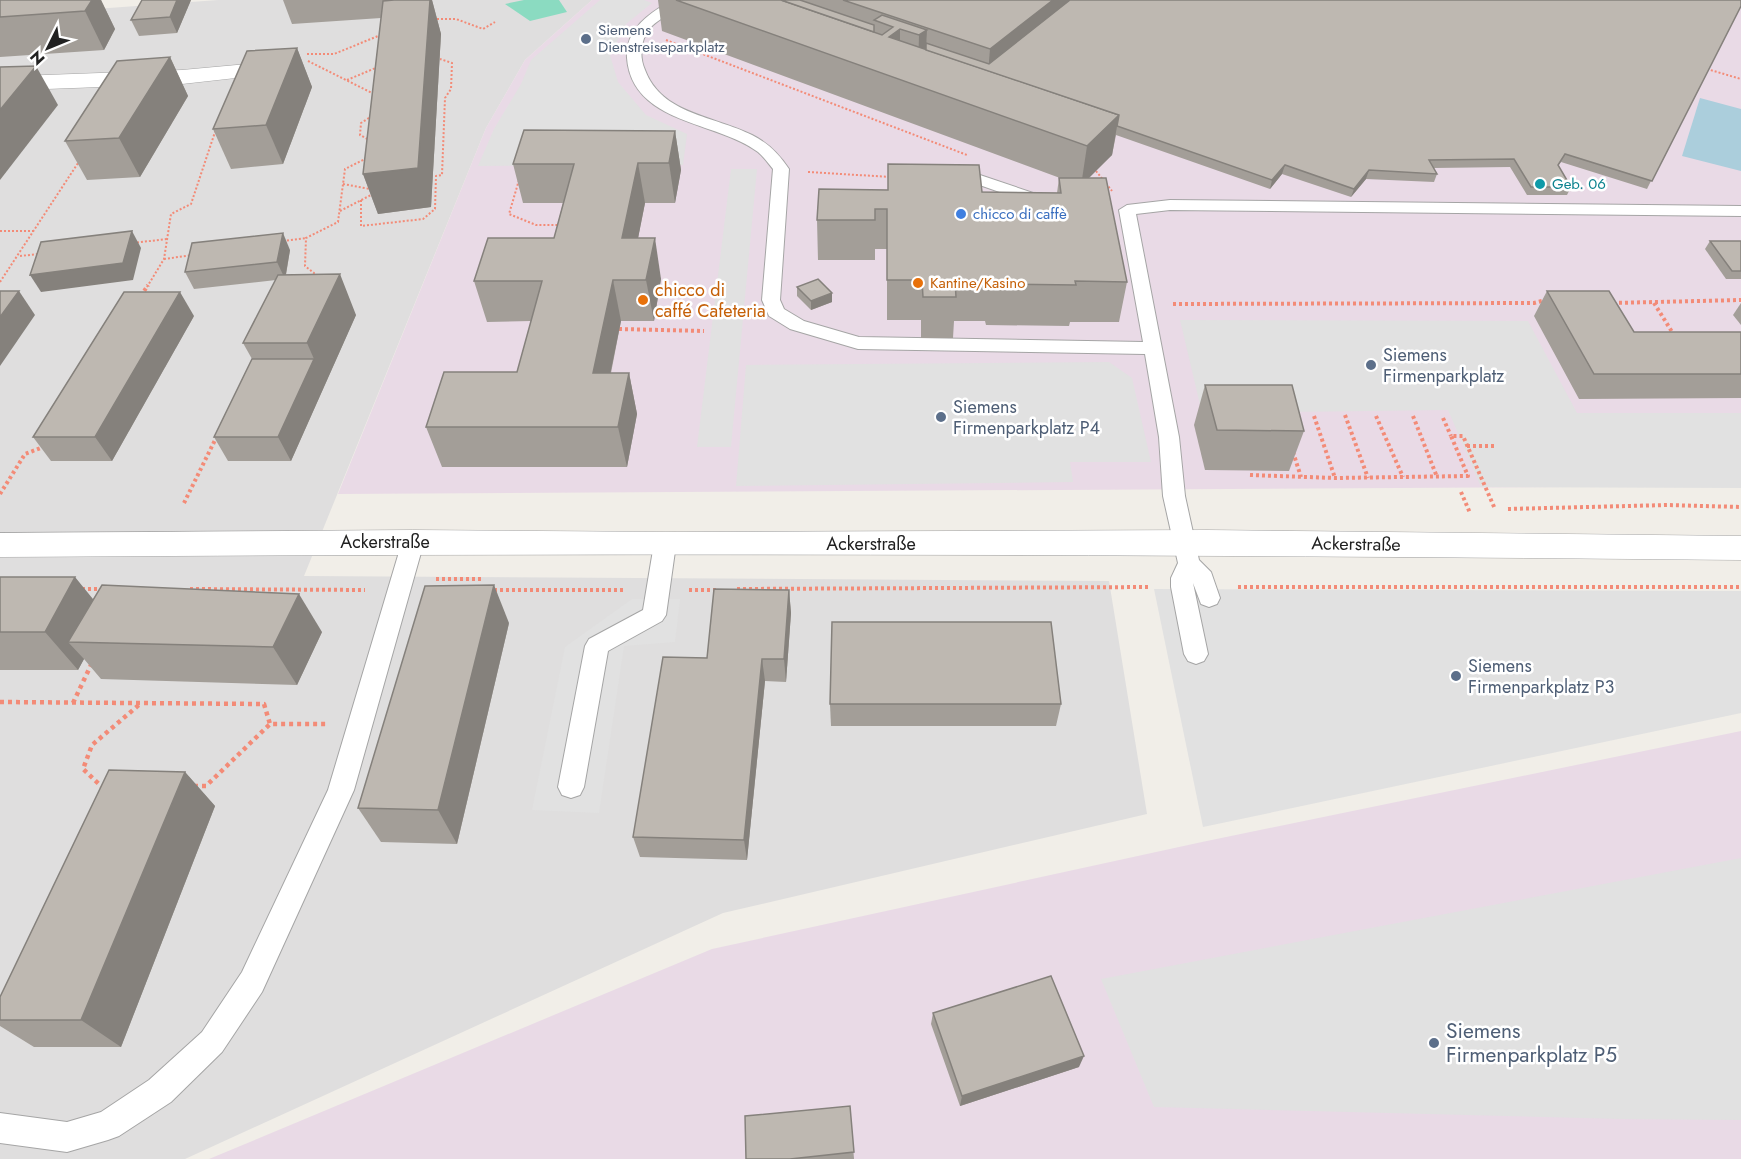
<svg xmlns="http://www.w3.org/2000/svg" width="1741" height="1159" viewBox="0 0 1741 1159" font-family="Jost,sans-serif">
<rect width="100%" height="100%" fill="#f1eee8"/>
<path fill="#dfdede" d="M218 0H592L525 60 486 128 304 576 1109 581 1147 814 723 913 185 1159H0V16Z"/>
<g fill="#e9dae6">
<path d="M592 0H1741V486L338 494 486 128 525 60Z"/>
<path d="M1741 731V1159H209L712 949 1202 842Z"/>
</g>
<path fill="#8bdbc1" d="M524 0H559L567 12 530 21 505 4Z"/>
<g fill="#e1e1e1">
<path d="M600 0H644L652 3 626 24 610 55 618 82 646 115 687 134 683 165 478 166 494 129 521 84 531 60Z"/>
<path d="M731 169H757L731 447H697Z"/>
<path d="M1180 320 1528 321 1577 413H1741V488L1481 487 1448 410 1202 413Z"/>
<path d="M1109 362 1132 378 1151 462H1070L1073 482 736 486 746 365Z"/>
<path d="M1154 589 1741 591V713L1203 827Z"/>
<path d="M632 599H680L675 642 624 646 599 813 532 810 565 647Z"/>
<path d="M1741 858V1120L1621 1119 1154 1107 1101 979Z"/>
</g>
<path fill="#abcedc" d="M1700 98 1741 109V171L1682 156Z"/>
<g fill="none" stroke-linecap="round" stroke-linejoin="round">
<g stroke="#a5a5a5" stroke-width="2">
<g id="service">
<path d="M672 0H689C677 14 655 17 646 34 640 45 640 59 645 70 662 115 715 116 752 135 768 143 779 154 789 169L780 300 784 309 804 321 859 337 1143 342 1119 210 1127 205 1170 200 1741 206V216L1170 210 1136 214 1179 437 1185 496 1199 560 1211 572 1220 598 1217 604 1209 607 1201 604 1193 583 1208 654 1204 661 1196 664 1188 661 1184 654 1171 587V578L1178 563 1163 496 1159 437 1145 354 858 349 790 329 769 316 762 300 773 169C768 163 764 157 758 152 717 121 632 124 627 58 625 29 650 13 672 0Z"/>
<path d="M977 174 1048 198 1050 202 1042 207 971 182 969 179Z"/>
<path d="M413 534 421 536 424 542 354 790 262 992 222 1052 171 1102 119 1136 108 1140 67 1152 0 1143V1113L67 1122 101 1112 149 1080 202 1032 242 972 328 790 402 542 405 536Z"/>
<path d="M665 536 673 538 676 544 666 615 662 621 608 651 584 787 580 795 571 798 562 795 558 787 585 646 589 639 643 610 654 544 657 538Z"/>
</g>
</g>
<g stroke="#a5a5a5" stroke-width="1">
<path id="minor" d="M280 55 288 56 291 61 288 66 262 75 182 84 19 90 0 95V81L18 76 182 70 258 63Z"/>
</g>
<g stroke="#a5a5a5" stroke-width="1">
<path id="tertiary" d="M413 530 665 532 1207 530 1741 536V560C1161 554 580 553 0 557V533Z"/>
</g>
<g stroke="#f38b77" stroke-width="2" stroke-dasharray="2 2" stroke-linecap="butt">
<path d="M433 19H456L483 29 495 22"/>
<path d="M666 40 967 155"/>
<path d="M307 54H334L383 34"/>
<path d="M308 61 374 94V97"/>
<path d="M1707 69 1741 79"/>
<path d="M347 80 378 67"/>
<path d="M371 141 360 135 361 123 372 116"/>
<path d="M1096 171 1112 191"/>
<path d="M808 172 891 177"/>
<path d="M519 180 509 214 536 225H560"/>
<path d="M343 184 370 189"/>
<path d="M361 200V226L423 219 435 209 436 176 442 175 445 98 451 89 452 63 440 59"/>
<path d="M340 211 373 194"/>
<path d="M0 231H35"/>
<path d="M283 241 306 238"/>
<path d="M133 243 167 239"/>
<path d="M20 256 39 254"/>
<path d="M164 259 193 255"/>
<path d="M311 277 314 273 305 266 306 238 338 222 345 169 369 157"/>
<path d="M0 282 80 160"/>
<path d="M147 287 164 259 171 214 191 204 216 129"/>
</g>
<g stroke="#f38b77" stroke-width="4" stroke-dasharray="3 3" stroke-linecap="butt">
<path d="M141 296 148 285"/>
<path d="M1613 303 1741 300"/>
<path d="M1654 303 1674 335"/>
<path d="M1173 304 1534 303 1546 300"/>
<path d="M619 329 704 331"/>
<path d="M1345 415 1368 478"/>
<path d="M1314 416 1335 478"/>
<path d="M1376 416 1403 477"/>
<path d="M1413 416 1437 477"/>
<path d="M1443 418 1451 436"/>
<path d="M1467 446H1494"/>
<path d="M1293 452 1301 477"/>
<path d="M1250 475 1335 478 1468 476 1451 436H1463L1495 509"/>
<path d="M1461 492 1470 513"/>
<path d="M0 494 25 454 43 447"/>
<path d="M184 503 217 436"/>
<path d="M1508 509 1667 505 1741 507"/>
<path d="M436 579H482"/>
<path d="M1238 587H1741"/>
<path d="M82 589H104"/>
<path d="M190 589 365 590"/>
<path d="M737 589 1150 587"/>
<path d="M494 590H625"/>
<path d="M689 590H718"/>
</g>
<g stroke="#f38b77" stroke-width="4.5" stroke-dasharray="4 4" stroke-linecap="butt">
<path d="M0 702 264 704 270 724H327"/>
<path d="M73 703 91 665"/>
<path d="M194 786H206L270 724"/>
<path d="M104 789 83 769 92 745 140 704"/>
</g>
<use href="#service" fill="#fff" fill-rule="evenodd"/>
<use href="#minor" fill="#fff" fill-rule="evenodd"/>
<use href="#tertiary" fill="#fff" fill-rule="evenodd"/>
</g>
<g fill="#a39e98">
<path d="M0 0H101L115 29 104 50 0 57Z"/>
<path d="M191 0 177 33 139 36 131 20Z"/>
<path d="M283 0H432L441 34 431 207 378 214 363 174 381 18 292 24Z"/>
<path d="M658 0H1741L1647 189 1561 162 1558 166 1571 187 1567 195H1527L1510 167 1434 168 1437 174 1434 182 1366 179 1351 197 1282 174 1270 189 1116 135 1112 155 1088 178 1127 282 1119 322H1070L1069 326 986 325 985 321H954L953 338H921V320H887V249H875V260H818L817 220 819 189 1057 193 1059 178H1060L662 31Z"/>
<path d="M297 48 312 87 283 164 231 169 213 129Z"/>
<path d="M170 57 188 96 140 177 87 180 65 141Z"/>
<path d="M675 131 681 170 675 203H645L638 238 661 279 654 321H621L611 373H629L637 414 627 467H442L426 427 517 372 531 321 487 322 474 281 554 238 563 203H523L513 164Z"/>
<path d="M1710 241H1741V279H1726L1705 249Z"/>
<path d="M290 250 286 275 356 315 291 461H228L214 437 252 359 243 343 276 280 194 289 185 272Z"/>
<path d="M797 287 832 302 811 310 797 296Z"/>
<path d="M1547 291 1634 332H1741V398L1579 399 1534 316Z"/>
<path d="M1741 303V325L1733 315Z"/>
<path d="M194 316 112 461H51L33 437Z"/>
<path d="M1205 385 1304 431 1289 471 1205 470 1194 425Z"/>
<path d="M0 577 93 599 322 632 297 685 101 679 84 659 78 670H0Z"/>
<path d="M789 590 791 613 786 682 765 681 747 860 640 857 633 837 707 658Z"/>
<path d="M509 623 457 844 381 842 358 808Z"/>
<path d="M830 704H1061L1056 726H831Z"/>
<path d="M185 772 215 806 121 1047H34L0 1026V997Z"/>
<path d="M933 1013 1079 1067 960 1106 931 1024Z"/>
<path d="M850 1106 854 1159H746Z"/>
</g>
<g fill="#85817c">
<path d="M92 0H101L115 29 104 50 85 11Z"/>
<path d="M177 0H191L177 33 170 17Z"/>
<path d="M430 0H432L441 34 431 207 378 214 363 174Z"/>
<path d="M1053 0H1079L988 73 990 49Z"/>
<path d="M900 29V68L889 37Z"/>
<path d="M927 30 925 68 918 74 919 35Z"/>
<path d="M297 48 312 87 283 164 266 125Z"/>
<path d="M170 57 188 96 140 177 119 138Z"/>
<path d="M36 66 58 105 0 180V110Z"/>
<path d="M1119 115 1112 155 1081 186 1087 146Z"/>
<path d="M675 131 681 170 675 203 669 163Z"/>
<path d="M638 163 645 203 630 279 622 238Z"/>
<path d="M1285 165 1282 174 1270 189 1272 180Z"/>
<path d="M1369 170 1366 179 1351 197 1354 189Z"/>
<path d="M132 231 141 248 133 280 41 292 30 275Z"/>
<path d="M283 233 290 250 285 279 277 262Z"/>
<path d="M655 238 661 279 654 321 646 280Z"/>
<path d="M340 274 356 315 291 461 278 437 314 359 307 343Z"/>
<path d="M613 280 621 321 602 414 593 373Z"/>
<path d="M19 291 35 315 0 366V317Z"/>
<path d="M180 292 194 316 112 461 95 437Z"/>
<path d="M832 293V302L811 310V301Z"/>
<path d="M629 373 637 414 627 467 618 427Z"/>
<path d="M75 577 106 615 68 642 84 659 78 670 45 632Z"/>
<path d="M494 585 509 623 457 844 438 810Z"/>
<path d="M789 590 791 613 786 682 784 659Z"/>
<path d="M299 594 322 632 297 685 273 647Z"/>
<path d="M762 659 765 681 747 860 744 840Z"/>
<path d="M185 772 215 806 121 1047 81 1020Z"/>
<path d="M1084 1056 1079 1067 960 1106 962 1096Z"/>
</g>
<g fill="#beb8b1" stroke="#85817c" stroke-width="1.5">
<path d="M0 0H92L85 11 0 17Z"/>
<path d="M142 0H177L170 17 131 20Z"/>
<path d="M394 0H430L418 168 363 174 383 1Z"/>
<path d="M676 0H781L882 35 893 27 874 20 882 15 927 30 919 35 900 29 889 37 1119 115 1087 146Z"/>
<path d="M781 0H800L874 25V32Z"/>
<path d="M843 0H1053L990 49Z"/>
<path d="M1070 0H1741V6L1652 181 1565 154 1558 165 1571 187H1531L1514 159 1429 160 1437 174 1369 170 1354 189 1285 165 1272 180 1117 126 1119 115 926 50V43L989 64Z"/>
<path d="M297 48 266 125 213 129 247 51Z"/>
<path d="M170 57 119 138 65 141 117 61Z"/>
<path d="M36 66 0 110V67Z"/>
<path d="M524 130 675 131 669 163H638L622 238H655L646 280H613L593 373H629L618 427H426L444 372H517L542 281H474L488 238H554L574 164H513Z"/>
<path d="M888 164 979 165 982 192 1061 193 1059 178H1106L1127 282 1075 281 1076 285 990 284 989 281 955 280 956 297H923L922 280H887V209H875V220H817L819 189 888 190Z"/>
<path d="M132 231 123 263 30 275 41 242Z"/>
<path d="M283 233 277 262 185 272 192 243Z"/>
<path d="M1710 241H1741V271H1732Z"/>
<path d="M340 274 307 343H243L278 275Z"/>
<path d="M818 279 832 293 811 301 797 287Z"/>
<path d="M0 291H19L0 317Z"/>
<path d="M1547 291H1609L1634 332H1741V374H1594Z"/>
<path d="M124 292H180L95 437H33Z"/>
<path d="M252 359H314L278 437H214Z"/>
<path d="M1205 385H1292L1304 431 1217 430Z"/>
<path d="M0 577H75L45 632H0Z"/>
<path d="M102 585 299 594 273 647 68 642Z"/>
<path d="M494 585 438 810 358 808 425 586Z"/>
<path d="M714 589 789 590 784 659H762L744 840 633 837 663 657 707 658Z"/>
<path d="M832 622H1051L1061 704H830Z"/>
<path d="M109 770 185 772 81 1020H0V997Z"/>
<path d="M1051 976 1084 1056 962 1096 933 1013Z"/>
<path d="M850 1106 854 1152 790 1159H746L745 1116Z"/>
</g>
<g fill="#5c6f8a" stroke="#fff" stroke-width="2">
<circle cx="586" cy="39" r="6"/>
<circle cx="1371" cy="365" r="6"/>
<circle cx="941" cy="417" r="6"/>
<circle cx="1456" cy="676" r="6"/>
<circle cx="1434" cy="1043" r="6"/>
</g>
<circle fill="#0f9aa8" stroke="#fff" stroke-width="2" cx="1540" cy="184" r="6"/>
<circle fill="#3f7fe0" stroke="#fff" stroke-width="2" cx="961" cy="214" r="6"/>
<g fill="#e8710a" stroke="#fff" stroke-width="2">
<circle cx="918" cy="283" r="6"/>
<circle cx="643" cy="300" r="6"/>
</g>
<g text-anchor="middle" dominant-baseline="central" stroke-width="5" stroke-linejoin="round" paint-order="stroke">
<g font-size="15" fill="#4e5e75" stroke="#fff" text-anchor="start">
<text x="598" y="30">Siemens<tspan x="598" dy="17">Dienstreiseparkplatz</tspan></text>
</g>
<g font-size="15" fill="#0d838f" stroke="#fff" text-anchor="start">
<text x="1552" y="184">Geb. 06</text>
</g>
<g font-size="15" fill="#366cbe" stroke="#fff" text-anchor="start">
<text x="973" y="214">chicco di caffè</text>
</g>
<g font-size="15" fill="#c56008" stroke="#fff" text-anchor="start">
<text x="930" y="283">Kantine/Kasino</text>
</g>
<g font-size="18" fill="#c56008" stroke="#fff" text-anchor="start">
<text x="655" y="290">chicco di<tspan x="655" dy="21">caffé Cafeteria</tspan></text>
</g>
<g font-size="18" fill="#4e5e75" stroke="#fff" text-anchor="start">
<text x="1383" y="355">Siemens<tspan x="1383" dy="21">Firmenparkplatz</tspan></text>
<text x="953" y="407">Siemens<tspan x="953" dy="21">Firmenparkplatz P4</tspan></text>
<text x="1468" y="666">Siemens<tspan x="1468" dy="21">Firmenparkplatz P3</tspan></text>
</g>
<g font-size="18" fill="#212121" stroke="#fff">
<text x="385" y="542">Ackerstraße</text>
<text x="871" y="544">Ackerstraße</text>
<text transform="translate(1356 544) rotate(1)">Ackerstraße</text>
</g>
<g font-size="21" fill="#4e5e75" stroke="#fff" text-anchor="start">
<text x="1446" y="1031">Siemens<tspan x="1446" dy="24">Firmenparkplatz P5</tspan></text>
</g>
</g>
<g transform="translate(48 48) rotate(227)" stroke="#ffffff" stroke-width="4.5" paint-order="stroke">
<path d="M0-4.5L10 22L0 15L-10 22Z" fill="#212121"/>
<text y="-9" font-size="16" font-weight="bold" text-anchor="middle" fill="#212121">N</text>
</g>
</svg>
